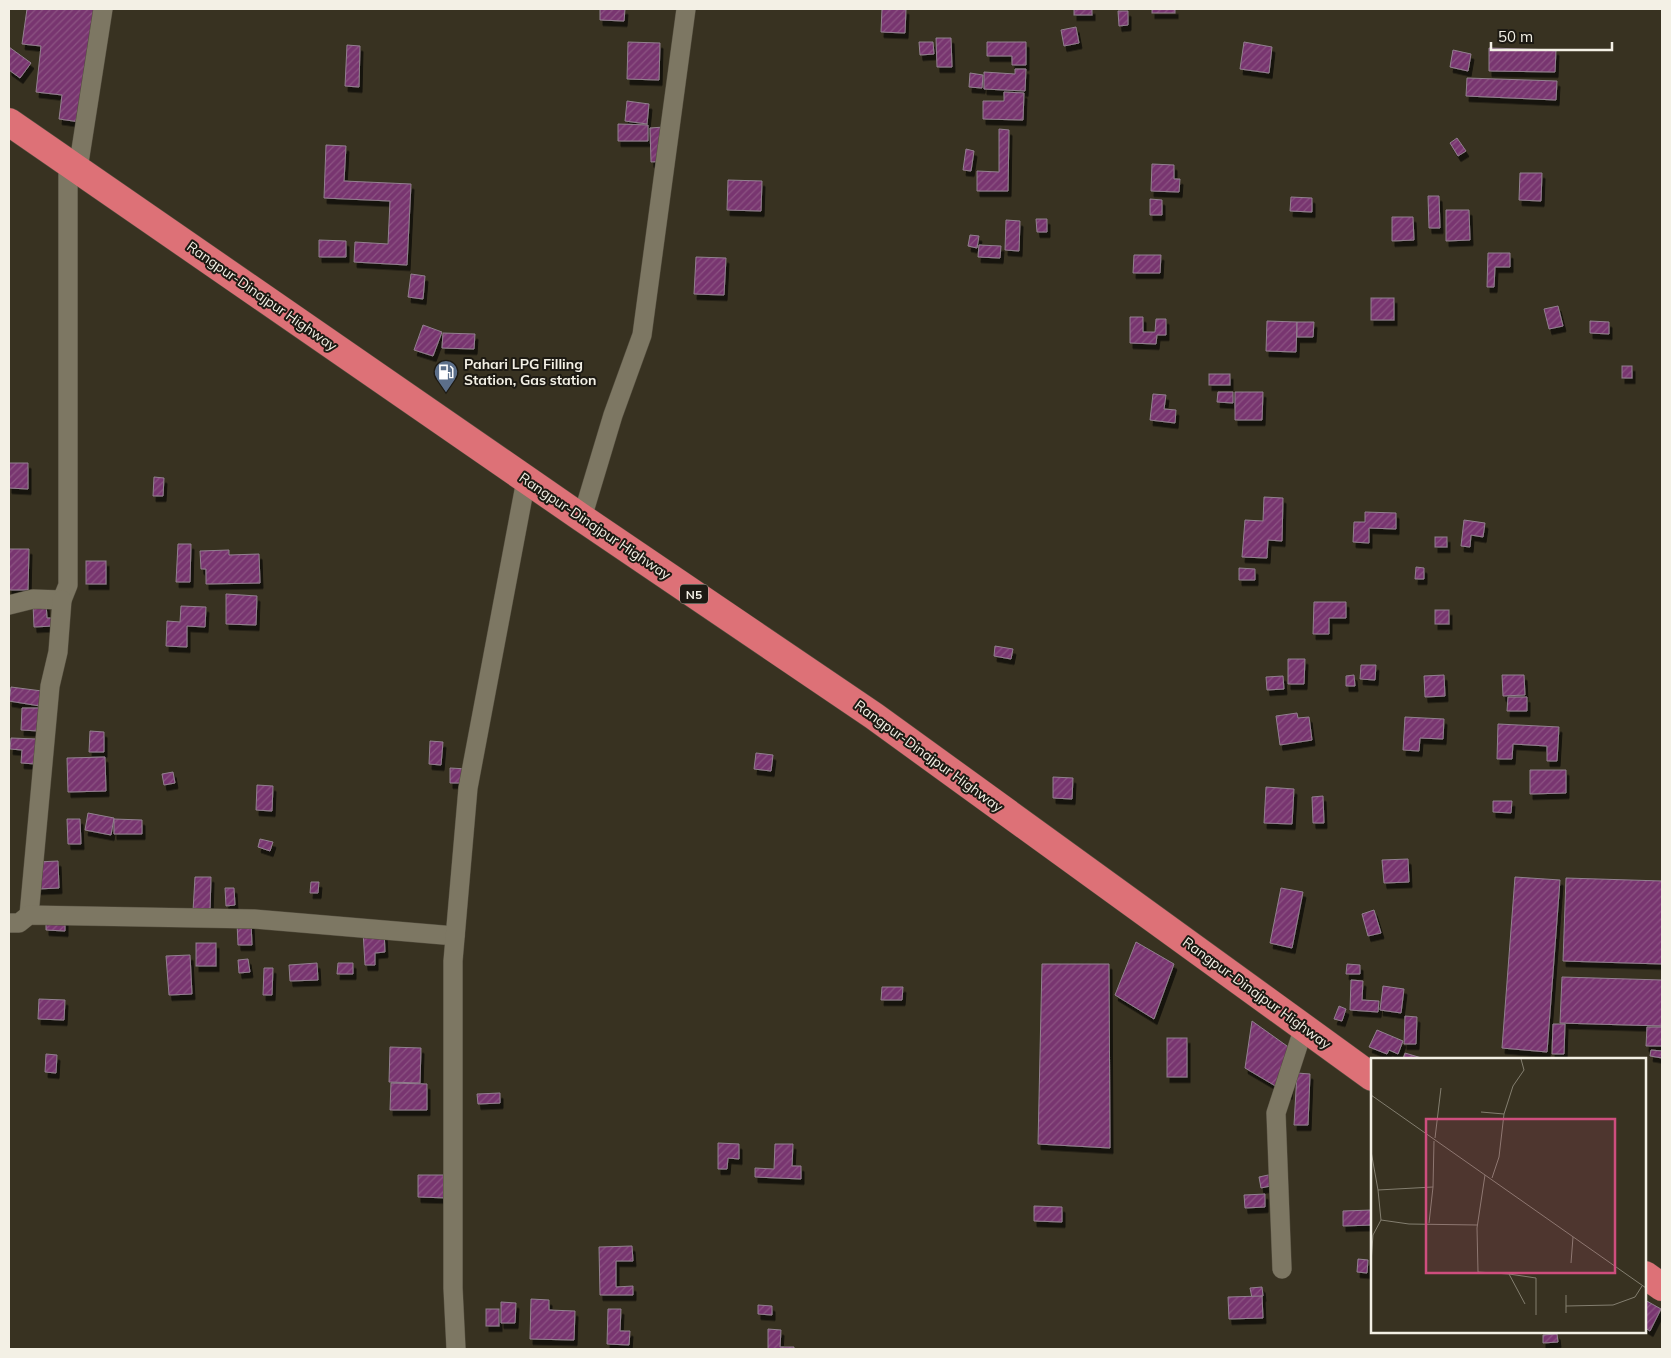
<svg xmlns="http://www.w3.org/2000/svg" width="1671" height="1358" viewBox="0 0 1671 1358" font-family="Mulish,sans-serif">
<defs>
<pattern id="building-hatch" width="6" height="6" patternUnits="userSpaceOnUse" patternTransform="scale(1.25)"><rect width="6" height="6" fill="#78366f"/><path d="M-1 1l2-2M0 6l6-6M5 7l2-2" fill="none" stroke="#8c5383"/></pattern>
<filter id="shadow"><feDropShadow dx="3" dy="5.5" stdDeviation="0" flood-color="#0009"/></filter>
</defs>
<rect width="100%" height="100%" fill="#383221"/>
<g fill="url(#building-hatch)" stroke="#92808f" filter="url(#shadow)">
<path d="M27 9H100L87 123 59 119 62 95 36 92 41 46 22 44Z"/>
<path d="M600 9H625L624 21 600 20Z"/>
<path d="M882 9H906L905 33 881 32Z"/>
<rect x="1074" y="9" width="18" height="6"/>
<rect x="1152" y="9" width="23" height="4"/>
<path d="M1118 11H1128V25L1119 26Z"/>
<path d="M1076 27 1079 43 1064 46 1061 30Z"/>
<path d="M936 38H951L952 67H937Z"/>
<path d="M628 42 660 43 659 80 627 79Z"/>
<path d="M919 42H933L934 54 920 55Z"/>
<path d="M987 42H1026V65H1012V56H987Z"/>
<path d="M1244 42 1272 47 1269 73 1240 69Z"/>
<path d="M347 45 360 46 359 87 345 86Z"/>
<path d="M9 47 31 63 20 78 9 70Z"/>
<path d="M1489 48 1556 50 1555 72 1489 71Z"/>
<path d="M1453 50 1471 54 1468 71 1450 67Z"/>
<path d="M1015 69H1026L1025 91 984 89V72L1015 74Z"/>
<path d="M970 73 983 75 982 88 969 87Z"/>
<path d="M1467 78 1557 81 1556 100 1466 96Z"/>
<path d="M1004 92 1024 93 1023 120 983 119V101H1004Z"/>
<path d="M627 101 649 104 647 124 625 121Z"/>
<path d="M618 124 648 125V141H618Z"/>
<path d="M664 127 665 161 651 162 650 128Z"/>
<path d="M999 129 1009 130 1008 191H977V171L999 172Z"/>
<path d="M1457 138 1466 151 1458 156 1450 143Z"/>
<path d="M326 145 346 146 344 181 411 184 407 265 354 262 355 242 388 244 390 201 324 198Z"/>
<path d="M966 149 974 151 971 171 963 170Z"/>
<path d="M1152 164 1174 165V179H1180L1179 192 1151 191Z"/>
<path d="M1520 173H1542L1541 201 1519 200Z"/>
<path d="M728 180 762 181 761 211 727 210Z"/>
<path d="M1428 196H1439L1440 228H1429Z"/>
<path d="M1291 197 1312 198V212L1290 211Z"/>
<path d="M1150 199 1162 200V215H1150Z"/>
<path d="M1446 210H1469L1470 240 1446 241Z"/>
<path d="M1392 217H1413L1414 240 1392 241Z"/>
<path d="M1036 219H1047V232H1037Z"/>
<path d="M1006 220 1020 221 1019 251 1005 250Z"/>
<path d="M970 235 979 236 977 248 968 246Z"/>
<path d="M319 240 346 241V257H319Z"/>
<path d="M979 245 1001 246 1000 258 978 257Z"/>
<path d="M1488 253H1510V267H1495L1494 287H1487Z"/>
<path d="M1134 255H1161L1160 273H1133Z"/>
<path d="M696 257 726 258 724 295 694 294Z"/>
<path d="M411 274 425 276 423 299 408 297Z"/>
<rect x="1371" y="298" width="23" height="22"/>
<path d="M1558 306 1563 326 1549 329 1544 309Z"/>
<path d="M1130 317H1143V332H1155L1156 319H1166V335H1157L1156 344 1130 343Z"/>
<path d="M1267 321 1297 322 1296 352 1266 351Z"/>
<path d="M1590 321 1609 322V334L1590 333Z"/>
<path d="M1297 322H1314L1313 337H1297Z"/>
<path d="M423 325 442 332 433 356 414 350Z"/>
<path d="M443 333 475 334 474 349 442 348Z"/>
<rect x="1622" y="366" width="10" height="12"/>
<rect x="1209" y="374" width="21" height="11"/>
<path d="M1218 392H1233V403L1217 402Z"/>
<path d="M1235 392H1263L1262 420H1235Z"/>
<path d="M1153 394 1166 395 1164 409 1176 410 1175 423 1150 420Z"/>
<path d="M9 463H28V489L9 488Z"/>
<path d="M154 477 164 478 163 496H153Z"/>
<path d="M1264 497 1283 498 1282 541 1268 540 1267 558 1242 557 1245 520 1263 521Z"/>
<path d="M1365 512 1396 513V529L1369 528V543L1353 542 1354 522H1365Z"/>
<path d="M1464 520 1485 523 1483 537 1471 535 1470 547 1461 546Z"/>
<rect x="1435" y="537" width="12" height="10"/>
<path d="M178 544H191L190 582H176Z"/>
<path d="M9 549H29L28 590H9Z"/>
<path d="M229 550V555L259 554 260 583 206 584V569H201L200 551Z"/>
<rect x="86" y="561" width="20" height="23"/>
<path d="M1416 567 1424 568V579H1415Z"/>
<path d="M1239 568 1255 569V580H1239Z"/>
<path d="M226 594 257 596 256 625 226 624Z"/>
<path d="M1314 602H1346V618H1329V634H1313Z"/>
<path d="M46 603 47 618H53V626L34 627 33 604Z"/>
<path d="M181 606 206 607 205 627 187 626V647L166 646 167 621 180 622Z"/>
<rect x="1435" y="610" width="14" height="14"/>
<path d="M995 646 1013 649 1011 659 994 656Z"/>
<path d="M1288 659H1305L1304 684H1288Z"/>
<path d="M1361 665H1376L1375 680 1360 679Z"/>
<path d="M1354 675 1355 686H1346V676Z"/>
<path d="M1444 675 1445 696 1425 697 1424 676Z"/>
<path d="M1502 675H1524L1525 695 1503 696Z"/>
<path d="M1283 676 1284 689 1267 690 1266 677Z"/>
<path d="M11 687 42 691 40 706 9 701Z"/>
<path d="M1508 697H1527V711H1507Z"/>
<path d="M22 708H40L39 731 21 730Z"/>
<path d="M1297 713 1298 718 1309 717 1312 740 1280 745 1276 716Z"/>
<path d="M1405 717 1444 719 1443 739 1420 738 1419 751 1403 750Z"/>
<path d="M1498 724 1559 727 1557 761H1547V746L1513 744 1512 759H1497Z"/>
<path d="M90 731 104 732V752H89Z"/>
<path d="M11 738 37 739 36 764 21 763 22 750 10 749Z"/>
<path d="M430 741 443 742 441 765 429 764Z"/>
<path d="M756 753 773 755 771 771 754 769Z"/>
<path d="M105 757 106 791 68 792 67 758Z"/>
<path d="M450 768 468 769 467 783H450Z"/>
<path d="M1530 770H1566V793L1530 794Z"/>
<path d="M173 772 175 783 164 785 162 774Z"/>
<path d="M1053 777 1073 778 1072 799 1053 798Z"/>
<path d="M257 785 273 786 272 811 256 810Z"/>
<path d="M1266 787 1294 789 1292 824 1264 823Z"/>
<path d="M1323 796 1324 823H1313L1312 797Z"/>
<path d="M1493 801H1512L1511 813 1493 812Z"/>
<path d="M88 813 114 818 111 835 85 830Z"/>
<path d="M67 819H80L81 844H68Z"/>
<path d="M114 819 142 820V834H114Z"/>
<path d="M260 839 273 842 270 851 258 847Z"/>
<path d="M1408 859 1409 882 1384 883 1382 860Z"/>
<path d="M58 861 59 888 37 889V862Z"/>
<path d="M195 877H211L210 911H193Z"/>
<path d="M1515 877 1560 880 1547 1052 1502 1048Z"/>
<path d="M1566 878 1662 881V964L1563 961Z"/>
<path d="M311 882H319L318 893H310Z"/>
<path d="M225 888H234L235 905 226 906Z"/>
<path d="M1281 888 1303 892 1292 948 1270 943Z"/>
<path d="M1374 910 1381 933 1368 936 1362 914Z"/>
<path d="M46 918 65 919V931L46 930Z"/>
<path d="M237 922H251L252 945H238Z"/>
<path d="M384 930 385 952 375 953V965H365L363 931Z"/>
<path d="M1136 942 1174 964 1154 1019 1115 995Z"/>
<rect x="196" y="943" width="20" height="23"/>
<path d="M190 955 192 994 169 995 166 956Z"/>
<path d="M248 959 250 972 239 973 238 960Z"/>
<path d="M317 963 318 980 290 981 289 965Z"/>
<path d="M338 963H353V974H337Z"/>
<path d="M1042 964H1109L1110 1148 1038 1144Z"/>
<path d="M1347 964 1360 965V974H1346Z"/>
<path d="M264 968H273L272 995H263Z"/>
<path d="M1562 977 1662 980V1026L1560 1023Z"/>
<path d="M1351 980 1363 981 1362 1000 1379 1001 1378 1012 1350 1010Z"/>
<path d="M1383 986 1404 989 1401 1013 1380 1010Z"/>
<path d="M882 987H903L902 1000H881Z"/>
<path d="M39 999 65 1000 64 1020 38 1019Z"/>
<path d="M1339 1006 1346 1009 1342 1021 1334 1019Z"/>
<path d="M1405 1016 1417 1017 1416 1044H1404Z"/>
<path d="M1252 1021 1294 1051 1289 1094 1245 1068Z"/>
<path d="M1553 1024H1565L1564 1054H1552Z"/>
<path d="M1647 1027H1662V1046H1646Z"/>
<path d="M1377 1030 1403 1041 1398 1054 1389 1050 1387 1054 1369 1047Z"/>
<rect x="1167" y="1038" width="20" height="39"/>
<path d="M390 1047 421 1048 420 1083 389 1082Z"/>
<path d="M1651 1050 1662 1051V1058L1650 1056Z"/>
<path d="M1405 1053 1425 1059H1403Z"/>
<path d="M46 1054 57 1055 56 1073 45 1072Z"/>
<path d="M1297 1073 1310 1074 1308 1125H1294Z"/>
<path d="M391 1083 427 1084V1110H390Z"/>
<path d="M500 1093V1103L478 1104 477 1094Z"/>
<path d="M718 1143 739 1144V1159L728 1158 727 1169H718Z"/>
<path d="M775 1144H793L792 1166H801V1179L755 1177V1168L774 1169Z"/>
<path d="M1273 1174 1275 1185 1261 1188 1259 1177Z"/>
<path d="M418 1175H449V1198L418 1197Z"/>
<path d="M1265 1194V1207L1245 1208 1244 1195Z"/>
<path d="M1034 1206 1062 1207V1222L1034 1221Z"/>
<path d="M1372 1210V1225L1343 1226V1211Z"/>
<path d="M632 1246 633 1261H616V1287L633 1286V1295H600L599 1247Z"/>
<path d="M1358 1259 1368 1260 1367 1273 1357 1272Z"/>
<path d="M1262 1287 1263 1296 1252 1298 1250 1288Z"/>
<path d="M1262 1296 1263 1318 1229 1319 1228 1297Z"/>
<path d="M531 1299 549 1300V1310L575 1311 574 1340 530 1339Z"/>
<path d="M1645 1300 1661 1309 1650 1331 1645 1328Z"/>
<path d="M501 1302 516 1303 515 1323H501Z"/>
<path d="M758 1305 772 1306V1315L758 1314Z"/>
<rect x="486" y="1309" width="13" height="17"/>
<path d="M608 1309H621L620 1331H630L629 1345 607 1344Z"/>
<path d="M768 1329 781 1330 780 1347H794V1349H768Z"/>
<path d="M1557 1334 1558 1342 1543 1343V1335Z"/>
</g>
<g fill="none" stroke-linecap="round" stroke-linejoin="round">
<g stroke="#534d3e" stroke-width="20">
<g id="minor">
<path d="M78 169 103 9"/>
<path d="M582 518 613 415 642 335 686 9"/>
<path d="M9 605 33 599 62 600 68 585V162"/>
<path d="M29 915 50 686 58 652 62 600"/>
<path d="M9 923H19L29 915 254 919 455 936"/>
<path d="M1282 1269 1276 1113 1304 1027"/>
<path d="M456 1349 453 1288V961L468 788 526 480"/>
</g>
</g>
<g stroke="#534d3e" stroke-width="29">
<g id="highway">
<path d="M9 122 582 518 874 716 1372 1077"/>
<path d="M1645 1275 1662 1287"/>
</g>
</g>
<use href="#minor" stroke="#7d7763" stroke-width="19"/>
<use href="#highway" stroke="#dd7177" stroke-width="28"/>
</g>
<defs>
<g id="fuel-pin" transform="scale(1.25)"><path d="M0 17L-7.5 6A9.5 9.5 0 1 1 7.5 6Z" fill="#5c6f8a" stroke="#1d1a13"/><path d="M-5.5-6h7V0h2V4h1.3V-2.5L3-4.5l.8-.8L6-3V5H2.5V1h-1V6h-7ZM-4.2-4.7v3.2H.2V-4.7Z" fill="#fff"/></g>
</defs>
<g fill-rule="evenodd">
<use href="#fuel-pin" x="446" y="372"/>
</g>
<g text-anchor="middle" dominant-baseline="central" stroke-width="4" stroke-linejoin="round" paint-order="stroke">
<rect fill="#1d1a13" stroke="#b3b0a6" stroke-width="1" x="680" y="584.5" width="28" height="19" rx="4"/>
<g font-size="12" font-weight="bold" fill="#f3f0e5">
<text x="694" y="594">N5</text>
</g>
<g font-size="14" fill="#f3f0e5" stroke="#1d1a13">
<text transform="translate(262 296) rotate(35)">Rangpur-Dinajpur Highway</text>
<text transform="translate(595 526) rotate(34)">Rangpur-Dinajpur Highway</text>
<text transform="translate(929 756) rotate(36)">Rangpur-Dinajpur Highway</text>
<text transform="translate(1257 993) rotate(36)">Rangpur-Dinajpur Highway</text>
</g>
<g font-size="14" font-weight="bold" fill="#f3f0e5" stroke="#1d1a13" text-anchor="start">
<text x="464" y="364">Pahari LPG Filling<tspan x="464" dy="16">Station, Gas station</tspan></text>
</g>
</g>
<g transform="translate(1371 1058)">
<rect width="275" height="275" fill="#383221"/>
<path fill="none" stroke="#837e6f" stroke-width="1" d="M0 37 275 230M110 54 133 56M64 80 70 30M0 93 7 132 62 129 63 83M114 117 106 170 107 214 138 216 154 246M121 120 128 99 133 56 142 28 153 12 150 1M10 162 38 166 106 167M58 165 62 129M0 205 2 177 10 162 7 132M200 205 202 179M138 216 165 220V257M195 237V255M195 248 242 247 264 239 271 228"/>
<path fill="#ce4e7e" fill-opacity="0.15" stroke="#ce4e7e" stroke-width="2.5" d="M55 61H244V215H55Z"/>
<rect width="275" height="275" fill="none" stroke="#f3f0e5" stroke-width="2.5"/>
</g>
<rect width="1671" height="1358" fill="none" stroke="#f3f0e5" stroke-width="20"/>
<path d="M1491 42v8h121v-8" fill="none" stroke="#f3f0e5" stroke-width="2.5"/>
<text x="1498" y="42" font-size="15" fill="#f3f0e5" stroke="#1d1a13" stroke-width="4" paint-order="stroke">50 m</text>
</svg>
